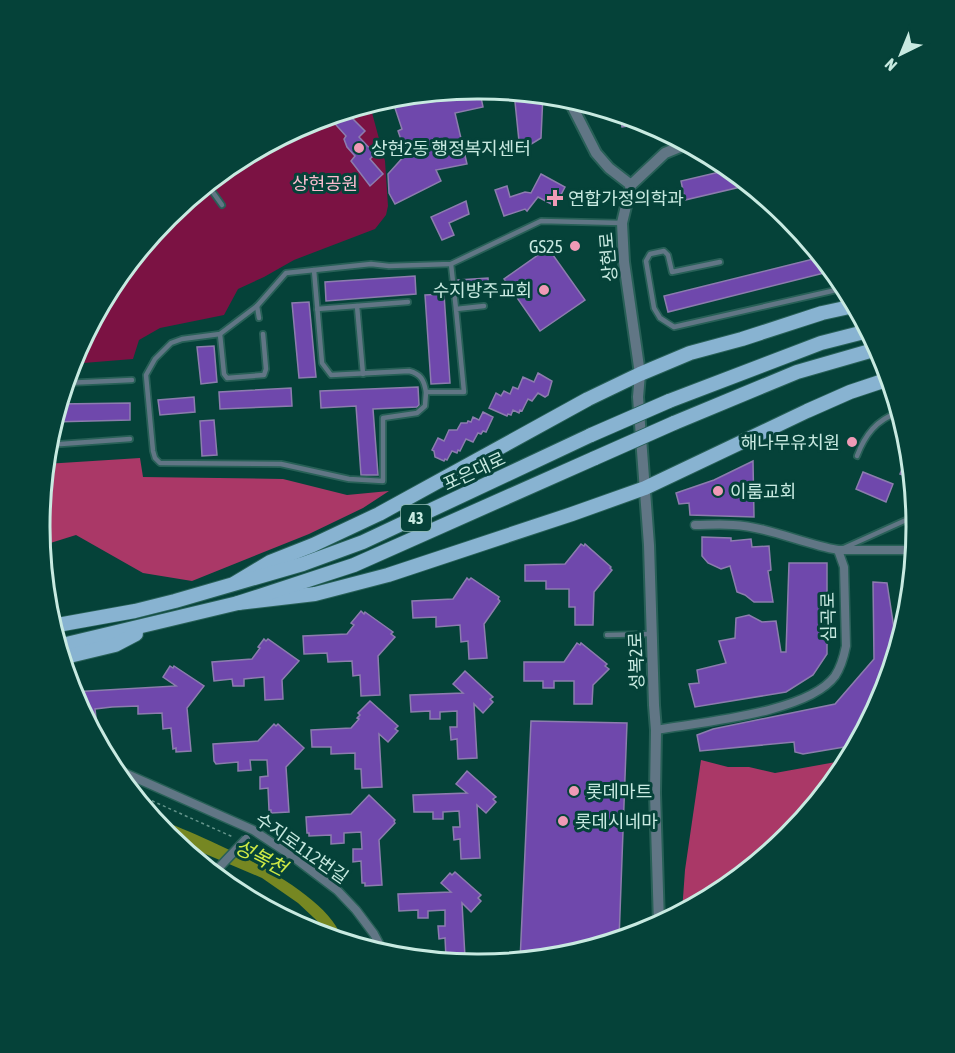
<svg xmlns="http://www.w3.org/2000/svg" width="955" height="1053" viewBox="0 0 955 1053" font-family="'Asap Condensed','Noto Sans KR',sans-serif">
<rect width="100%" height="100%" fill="#054239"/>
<path fill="#7b1243" d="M366 104 371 109 385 161 388 206 386 215 375 229 294 260 264 277 238 289 224 315 160 328 139 340 133 359 71 364 113 283 168 216 234 162 310 121Z"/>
<g fill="#aa3867">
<path d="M140 458 143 477 283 479 347 495 389 491 363 508 309 534 192 581 143 573 76 535 44 545 41 548 39 526 45 464Z"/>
<path d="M701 760 728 767H749L775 773 847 760 842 770 787 837 721 891 714 895 704 892 701 902 682 912 685 870Z"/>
</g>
<path fill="#768722" d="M149 815C198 835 330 887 343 942L334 939 329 932 298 903 262 878 175 841 163 831Z"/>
<g fill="#6f48ac" stroke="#8c7dae" stroke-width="1.5">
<path d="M479 88 483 107 455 113 467 164 436 170 441 181 395 204 389 193 388 174 406 154 398 131 402 129 392 99 408 95 410 102 419 99V101Z"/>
<path d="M514 92 543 94 541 138 520 151Z"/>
<path d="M345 111 365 131 359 137 375 154 370 159 383 174 370 186 351 161 355 156 347 147 344 139 346 136 328 116Z"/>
<path d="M620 114 646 122 649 123 622 127Z"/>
<path d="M728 170H731L749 185 685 200 681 181Z"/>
<path d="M541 174 565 187 555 206 538 197 527 211 525 209 504 216 495 190 507 186 510 197 525 192 531 193Z"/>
<path d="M466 201 469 214 449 223 454 235 442 240 431 217Z"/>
<path d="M548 248 585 300 540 331 504 279Z"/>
<path d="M821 257 832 271 668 312 664 296Z"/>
<path d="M415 276 416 294 326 301 325 282Z"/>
<path d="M488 278 489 293 459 295 458 280Z"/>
<path d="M444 294 450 383 431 384 425 295Z"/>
<path d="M309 302 316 377 299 378 292 303Z"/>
<path d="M214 346 217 382 201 384 197 347Z"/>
<path d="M538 373 552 381 548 395 545 397 538 393 532 401 528 399 522 411 520 410 519 413 513 410 511 415 508 414 507 416 489 408 496 393 501 396 504 391 510 394 513 387 518 389 523 377 534 382Z"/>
<path d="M418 387 419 405 417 407 373 409 378 475H361L356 406 321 408 320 391Z"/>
<path d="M291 388 292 406 220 409 219 392Z"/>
<path d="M194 397 195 412 160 415 158 400Z"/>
<path d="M130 403V420L53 422 59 404Z"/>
<path d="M483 412 493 417 486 432 483 431 481 434 478 433 473 442 466 439 460 451 458 450 457 453 452 451 447 460 445 459 444 461 435 457 434 451 432 450 438 438 444 441 449 430H457L461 423H467L468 421 471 422 473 417 479 420Z"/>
<path d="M214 420 217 455 202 456 200 421Z"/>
<path d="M909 451 910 469 911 478 900 474Z"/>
<path d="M753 461 754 517 690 515 689 503 679 504 676 493 714 480Z"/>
<path d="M863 472 893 484 886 502 856 489Z"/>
<path d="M702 537 731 538V541L751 539 752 547 769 546 771 570 768 571 773 602H754L745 595 737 592 730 566 721 569 708 563 702 556Z"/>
<path d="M581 544 584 546 585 544 611 567 610 568 612 570 594 592 593 625H575V607H569V589H546V581H525V565L565 564Z"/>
<path d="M789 563H827V654L813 675 786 692 695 707 689 684 699 683 697 670 726 663 719 641 735 638 736 618 749 615 762 622 776 621 781 652H786Z"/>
<path d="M467 578 469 580 471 578 499 597 498 599 500 601 484 624 487 658 469 659 468 641 461 642 460 625 436 627V617L413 618 412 601 453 599Z"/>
<path d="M873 582 887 583 897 648 882 695 856 745 803 754 795 752 794 742 700 751 697 735 713 729 835 704 874 659Z"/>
<path d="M361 611 364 614 365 612 393 632 391 634 395 637 378 656 380 695 361 696 360 675 353 676 352 661 328 662 327 653 304 654 303 636 347 634 354 625 351 623Z"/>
<path d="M264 639 266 641 268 639 299 661 282 680 283 699 265 700 264 677 244 679V686H233L232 679 214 681 212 662 252 659 260 648 258 647Z"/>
<path d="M577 643 580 645 581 643 607 664 605 666 609 669 593 685 592 704H574V681H554V688H543V681H524V662H564Z"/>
<path d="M170 666 173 668 174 666 204 686 187 708 191 751 176 752V748L173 749 171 728 163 729 162 713 138 714V706L112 707 95 709 96 718H87L86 709 81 710 72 692 176 686 163 677Z"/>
<path d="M465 671 493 697 490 699 493 702 483 713 474 704 477 758 458 759 457 739 451 740 450 727H457V711L440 712V719H430V711L411 712 410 695 463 693 453 684Z"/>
<path d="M370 701 398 726 395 729 398 731 388 742 379 734 382 787 362 788 361 769H355V753L331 754V747H312L311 730 351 728 359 719 357 718 360 715 358 713Z"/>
<path d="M531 721 627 723 619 940 563 957 520 961Z"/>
<path d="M274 724 276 726 278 724 304 748 286 767 289 812 271 813V810H269L268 788 260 789V777L268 776 267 760H250L251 770 238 771V762L216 764 214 761 213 744 258 741Z"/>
<path d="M467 771 496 797 493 799 496 802 486 813 477 805 480 858 461 859 460 839 454 840 453 827H460L459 811 443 812V819H433V812H414L413 795 467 793 456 784Z"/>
<path d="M369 795 395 820 394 821 395 823 379 840 382 885 365 886V883H362L361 861 353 862V849H362L361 832 344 833V843L331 844V835L309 836V833H307L306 817 351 814Z"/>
<path d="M455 872 481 895 478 898 481 901 471 912 462 903 465 957 446 958 445 938 439 939 438 926H445V910L428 911V918H418V910L399 911 398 894 451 892 441 883 450 873 452 875Z"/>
</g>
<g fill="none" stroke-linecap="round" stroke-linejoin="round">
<g stroke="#286057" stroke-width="8">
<g id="service">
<path d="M207 184 222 205"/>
<path d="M720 262 672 272 668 255 664 251 650 254 646 261 654 308 660 318 674 327 845 288"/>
<path d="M451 264 456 309"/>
<path d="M314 270 322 363 331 375 409 371C421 374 424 380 426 392H464L456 309 484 306"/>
<path d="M257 306 259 318"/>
<path d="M357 306 363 374"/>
<path d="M317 309 408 302"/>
<path d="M220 334 224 374 227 378 264 375 266 369 263 334"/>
<path d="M65 383 132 380"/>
<path d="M426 392 425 406 417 413 383 418V481L349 479 281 464 160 463 155 458 153 451 146 375 155 359 171 343 182 339 220 334 257 306 286 273 371 264 389 266 451 264 541 221 622 223"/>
<path d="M47 445 130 439"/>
<path d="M857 456C865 435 876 420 899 412"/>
<path d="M844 548 915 516"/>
<path d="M906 617 904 606 909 595"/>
<path d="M607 635 651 634"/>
</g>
</g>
<g stroke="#286057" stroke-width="11">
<g id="minor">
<path d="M695 525C707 525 720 524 733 525 769 527 803 544 838 550"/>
<path d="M656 730C701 722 808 713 835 676 841 667 844 656 846 646L844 567 838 550H914"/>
<path d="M111 767 253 830 292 856 337 890 356 910 374 934 385 955"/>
</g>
</g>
<g stroke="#286057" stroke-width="14">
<g id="tertiary">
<path d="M568 98 596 153 609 168 631 185"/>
<path d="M659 924 655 793 656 730 654 705 649 545 638 397 640 374 624 262 622 223 631 185 665 153 687 144"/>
</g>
</g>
<g stroke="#286057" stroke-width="16">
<g id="primary">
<path d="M669 401 821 343 868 331"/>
<path d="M674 423 797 372 877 349"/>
<path d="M235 583 270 562 313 545 379 514 588 399 640 374 690 353 742 339 822 313 854 306"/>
<path d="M238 603 315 594 388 575 572 514 645 488 807 411 850 392 889 379"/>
<path d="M52 626 135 611 175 601 303 564 363 542 591 435"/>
<path d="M58 646 238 603 354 565 595 458"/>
<path d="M61 658 115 645 136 634"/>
</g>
</g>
<g stroke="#64948b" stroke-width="1.5" stroke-dasharray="3 3" stroke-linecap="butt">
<path d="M130 791 233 837"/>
<path d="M250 847 281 861"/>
<path d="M224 878 251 900"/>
</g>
<use href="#service" stroke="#617685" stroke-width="4.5"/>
<use href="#minor" stroke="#617685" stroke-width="8"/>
<use href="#tertiary" stroke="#617685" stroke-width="10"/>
<use href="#primary" stroke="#88b3d1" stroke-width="14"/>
<g stroke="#286057" stroke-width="11" stroke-linecap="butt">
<path id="minor-bridge" d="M213 874 246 839"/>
</g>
<g stroke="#286057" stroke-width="16" stroke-linecap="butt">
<g id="primary-bridge">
<path d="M591 435 669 401"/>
<path d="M595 458 674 423"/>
</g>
</g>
<use href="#minor-bridge" stroke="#617685" stroke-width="8"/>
<use href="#primary-bridge" stroke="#88b3d1" stroke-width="14"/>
</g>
<g fill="#f09ab6" stroke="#054239" stroke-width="2">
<circle cx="359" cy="148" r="6"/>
<path d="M552 189h6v6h6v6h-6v6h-6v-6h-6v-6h6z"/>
<circle cx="575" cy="246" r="6"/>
<circle cx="544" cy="290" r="6"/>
<circle cx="852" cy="442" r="6"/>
<circle cx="718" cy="491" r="6"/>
<circle cx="574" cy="791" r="6"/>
<circle cx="563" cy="821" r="6"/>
</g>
<g text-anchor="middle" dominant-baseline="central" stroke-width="6" stroke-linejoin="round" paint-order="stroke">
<rect fill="#054239" stroke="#8eb8af" stroke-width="1.5" x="401" y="505" width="30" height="26" rx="4.5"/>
<g font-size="16" font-weight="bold" fill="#c8eae1">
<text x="416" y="518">43</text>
</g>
<g font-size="18" fill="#c8eae1" stroke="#054239" text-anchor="start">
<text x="371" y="148">상현2동 행정복지센터</text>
<text x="568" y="198">연합가정의학과</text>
<text x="563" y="246" text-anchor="end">GS25</text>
<text x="532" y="290" text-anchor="end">수지방주교회</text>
<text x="840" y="442" text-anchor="end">해나무유치원</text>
<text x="730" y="491">이룸교회</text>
<text x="586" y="791">롯데마트</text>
<text x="575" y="821">롯데시네마</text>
</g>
<g font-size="18" fill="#f8bbce" stroke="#054239">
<text x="325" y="183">상현공원</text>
</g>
<g font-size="18" fill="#c8eae1" stroke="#054239">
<text transform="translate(608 257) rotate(-95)">상현로</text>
<text transform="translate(474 471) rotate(-25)">포은대로</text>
<text transform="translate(828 617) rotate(-91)">심곡로</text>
<text transform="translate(636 661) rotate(-92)">성복2로</text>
<text transform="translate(302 848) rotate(35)">수지로112번길</text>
</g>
<g font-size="20" font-style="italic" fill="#cfea45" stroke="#054239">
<text transform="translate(261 857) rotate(27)">성복천</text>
</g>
</g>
<path d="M0 0H955V1053H0ZM477 99H479A427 427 0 0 1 906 526V527A427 427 0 0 1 479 954H477A427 427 0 0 1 50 527V526A427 427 0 0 1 477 99Z" fill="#054239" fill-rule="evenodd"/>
<path fill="none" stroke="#c8eae1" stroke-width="3" d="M477 99H479A427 427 0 0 1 906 526V527A427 427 0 0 1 479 954H477A427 427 0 0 1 50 527V526A427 427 0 0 1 477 99Z"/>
<g transform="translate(901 54) rotate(223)" stroke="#054239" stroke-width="4.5" paint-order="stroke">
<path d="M0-4.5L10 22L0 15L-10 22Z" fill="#c8eae1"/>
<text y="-9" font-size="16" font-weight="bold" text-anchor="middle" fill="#c8eae1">N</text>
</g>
</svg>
